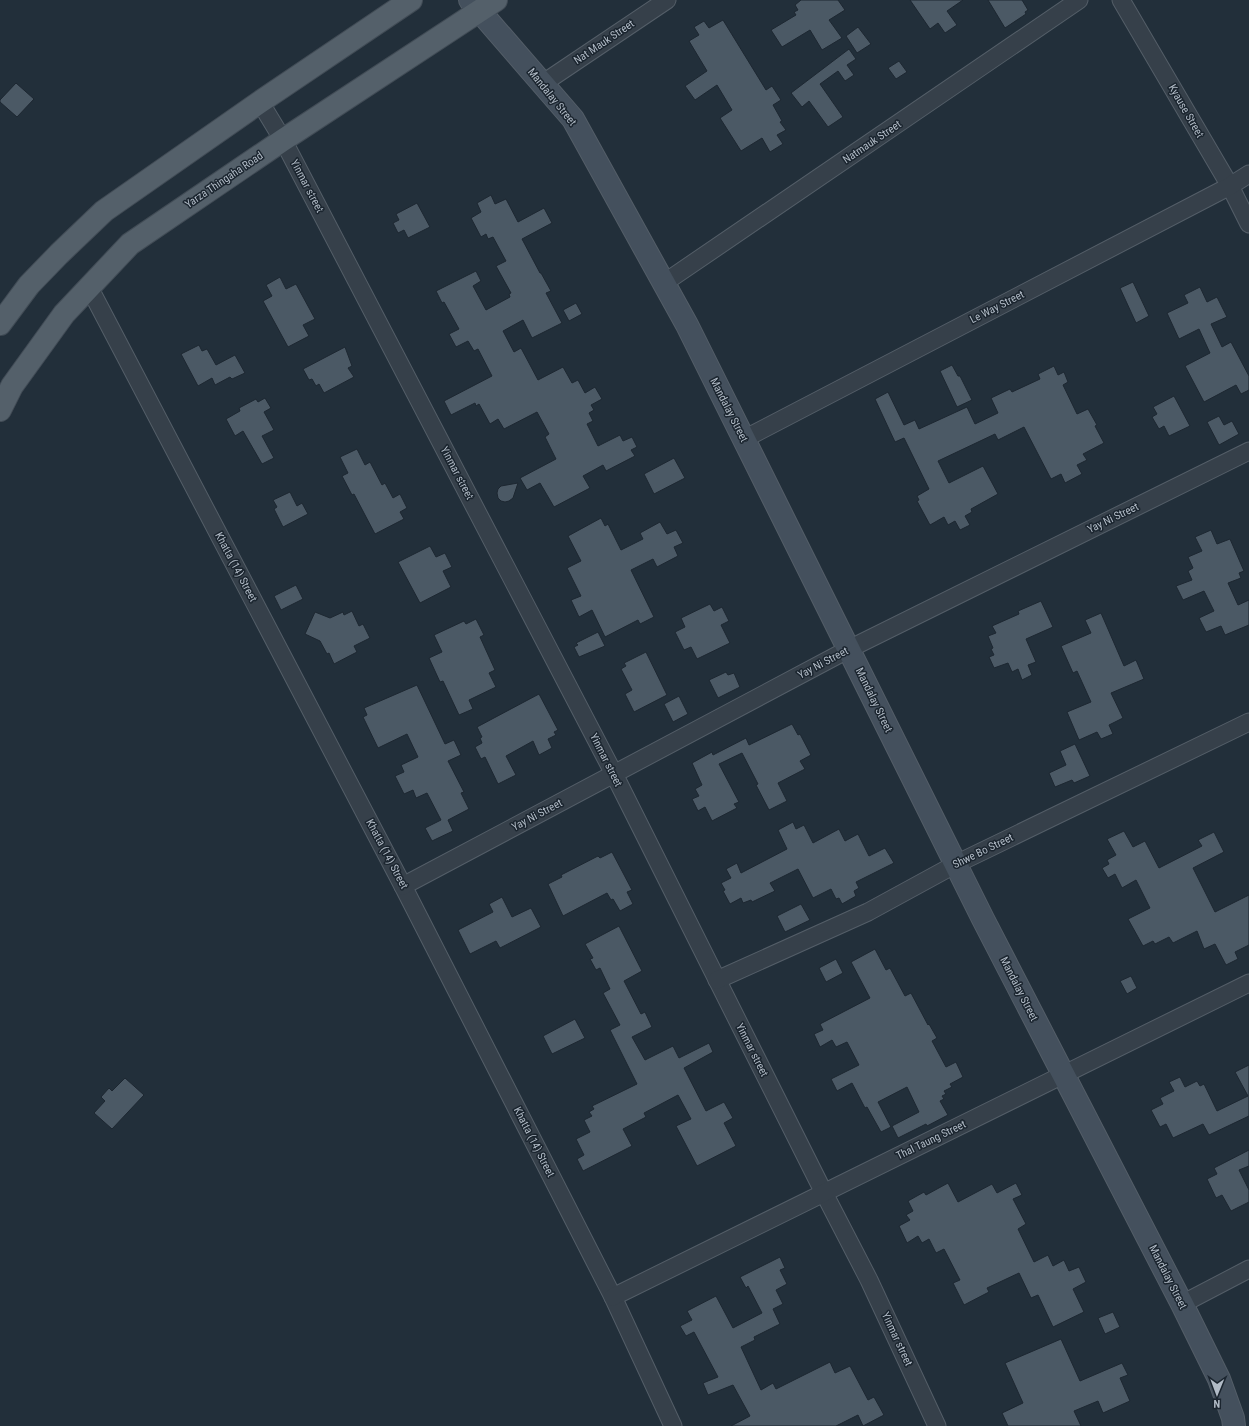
<svg xmlns="http://www.w3.org/2000/svg" width="1249" height="1426" viewBox="0 0 1249 1426" font-family="'Roboto Condensed',sans-serif">
<rect width="100%" height="100%" fill="#222f3a"/>
<g fill="#4b5965" stroke="#1d2731">
<path d="M801 0H838L845 10 829 20 842 38 822 50 810 30 782 47 771 30 796 15 794 12 798 10 795 5Z"/>
<path d="M910 0H963L947 11 957 25 945 33 938 23 930 29Z"/>
<path d="M988 0H1022L1028 10 1025 12 1026 14 1005 28Z"/>
<path d="M723 20 766 90 772 86 781 100 773 105 782 121 780 122 786 130 777 135 783 144 770 152 762 138 741 151 720 118 732 110 717 85 695 100 685 86 707 71 689 41 699 35 694 27 704 21 709 28Z"/>
<path d="M858 27 871 44 857 53 846 36Z"/>
<path d="M849 49 856 59 847 65 854 75 845 81 838 71 820 84 843 117 828 127 809 101 802 107 791 93Z"/>
<path d="M899 61 907 72 896 79 888 68Z"/>
<path d="M16 83 34 99 17 117 0 102V100Z"/>
<path d="M491 195 495 204 506 199 518 222 544 208 552 223 522 239 540 273H541L551 291 546 293 562 323 532 338 523 320 503 331 514 352 521 348 538 380 563 367 572 383 578 380 585 393 595 387 602 399 591 405 594 410 589 413 593 421 587 424 598 446 620 435 623 441 632 437 637 447 631 450 635 456 606 471 603 465 583 476 590 488 554 507 540 483 527 490 520 478 556 459 545 437 549 434 537 412 504 429 498 419 490 424 479 404 476 406 475 403 451 415 444 401 492 376 478 349 474 351 468 341 456 347 449 334 459 329 444 302 442 303 436 291 476 271 481 281 473 286 486 310 510 297 509 294 511 293 496 266 506 261 493 237 488 239 486 234 481 237 471 218 481 212 477 203Z"/>
<path d="M417 203 430 227 408 238 404 230 398 233 393 223 399 220 396 214Z"/>
<path d="M280 277 286 289 296 284 315 319 303 325 309 336 288 347 263 301 272 296 266 285Z"/>
<path d="M1133 282 1149 316 1136 323 1120 288Z"/>
<path d="M1200 287 1207 302 1217 297 1227 317 1211 324 1222 347 1231 342 1249 376V390L1241 394 1236 385 1204 402 1185 366 1210 353 1199 329 1179 339 1167 313 1188 303 1184 295Z"/>
<path d="M576 303 582 314 569 321 563 310Z"/>
<path d="M199 345 202 351 207 349 216 365 235 355 245 373 232 379 230 377 215 385 212 378 198 386 181 354Z"/>
<path d="M345 347 352 366 348 368 354 377 324 393 319 384 316 386 312 379 309 380 303 369Z"/>
<path d="M952 365 958 376H960L972 400 957 407 940 371Z"/>
<path d="M1054 366 1058 375 1064 372 1068 382 1063 385 1077 414 1088 409 1097 425 1095 426 1104 443 1083 454 1087 460 1077 465 1082 474 1065 483 1061 474 1051 479 1024 427 998 440 995 434 938 461 949 483 983 466 998 494 971 509 972 512 965 516 970 525 960 530 955 521 948 525 944 517 930 525 917 501 919 500 917 496 929 489 904 438 895 442 875 399 888 392 904 425 915 420 919 429 967 407 975 424 998 413 991 398 1010 389 1012 392 1040 379 1038 374Z"/>
<path d="M1174 396 1190 426 1169 436 1164 426 1159 429 1152 417 1157 414 1153 407Z"/>
<path d="M265 398 271 408 264 412 274 430 262 436 274 458 262 464 243 431 235 436 226 419 240 411 239 408 256 399 258 402Z"/>
<path d="M1219 416 1224 425 1232 421 1239 434 1219 445 1207 422Z"/>
<path d="M357 449 365 465 370 462 382 485 385 483 393 498 400 494 407 508 400 512 404 519 375 534 354 494 352 495 342 476 348 473 340 457Z"/>
<path d="M674 458 685 478 654 494 644 474Z"/>
<path d="M518 483 513 498 509 501 505 502 501 501 498 498 497 493 498 489 501 486Z"/>
<path d="M290 492 297 506 302 503 308 514 283 527 274 509 277 507 273 500Z"/>
<path d="M601 518 605 526 608 524 621 550 643 539 640 533 660 522 667 534 676 530 683 543 674 547 678 556 657 567 653 559 631 570 654 617 640 624 638 620 605 637 592 610 579 617 571 600 581 596 567 568 581 561 568 536Z"/>
<path d="M1211 530 1217 544 1230 539 1244 571 1239 573 1241 578 1228 583 1238 605 1249 600V625L1225 635 1221 626 1206 632 1199 618 1214 611 1204 591 1183 600 1176 586 1192 580 1188 571 1193 568 1188 557 1202 551 1195 537Z"/>
<path d="M430 546 436 557 445 553 452 567 443 571 451 587 420 603 398 562Z"/>
<path d="M296 585 303 599 281 610 274 596Z"/>
<path d="M1041 601 1053 627 1026 639 1036 662 1028 665 1032 675 1022 680 1018 669 1012 672 1008 663 994 668 989 657 994 655 991 649 993 648 988 636 996 633 992 626 1019 614 1018 611Z"/>
<path d="M710 604 714 611 722 607 729 621 721 625 730 643 697 659 691 647 684 650 675 632 685 627 681 618Z"/>
<path d="M352 611 359 626 363 624 370 638 354 646 357 652 334 664 329 653 327 654 320 641 305 634 315 612 330 618 343 612 344 615Z"/>
<path d="M1101 613 1124 666 1136 660 1144 679 1111 693 1123 718 1109 725 1113 734 1101 739 1097 732 1079 740 1067 712 1091 702 1077 671 1073 673 1061 646 1091 633 1085 620Z"/>
<path d="M476 619 484 635 480 637 495 670 489 673 496 687 469 700 473 709 459 715 443 681 440 682 429 658 442 652 434 635 464 621 466 624Z"/>
<path d="M598 632 605 646 579 657 574 647 578 645 576 643Z"/>
<path d="M646 652 667 695 634 712 625 694 632 690 621 669 626 666 624 663Z"/>
<path d="M726 672 728 675 734 673 740 687 718 698 709 680Z"/>
<path d="M417 685 445 744 454 740 461 755 448 761 464 792 461 793 469 809 448 820 453 831 432 841 425 828 441 820 427 793 416 798 413 790 404 794 395 776 404 772 401 765 418 757 407 734 378 748 363 717 367 715 364 708Z"/>
<path d="M539 694 558 730 554 732 556 735 548 739 552 748 539 755 533 741 506 756 516 775 498 784 485 757 481 759 475 747 482 743 480 738 482 737 477 727Z"/>
<path d="M679 696 688 714 673 722 664 704Z"/>
<path d="M792 724 798 735 800 734 811 755 800 761 805 769 778 783 787 801 769 810 756 785 758 784 742 753 719 764 739 802 734 804 737 808 712 821 705 807 698 811 692 799 699 796 695 789 702 785 692 763 712 752 713 755 746 738 749 745Z"/>
<path d="M1075 744 1090 776 1074 783 1072 780 1055 787 1049 773 1066 765 1060 751Z"/>
<path d="M793 822 796 829 804 825 813 843 839 829 845 841 858 834 869 856 885 848 894 863 856 882 859 888 854 891 856 896 842 904 839 898 836 899 831 889 813 898 798 869 770 883 775 891 752 902 751 900 743 903 741 898 730 904 723 891 725 890 721 883 731 878 726 869 737 863 741 873 787 849 778 830Z"/>
<path d="M1124 831 1133 847 1145 841 1159 868 1202 846 1198 840 1214 832 1224 852 1193 868 1215 912 1249 895V945L1235 952 1238 959 1226 965 1215 944 1204 949 1197 931 1173 943 1169 937 1155 944 1153 941 1143 946 1128 919 1150 908 1136 880 1122 888 1115 874 1108 878 1102 868 1109 864 1107 860 1116 855 1107 839Z"/>
<path d="M612 852 632 890 627 892 633 904 620 911 613 899 611 900 607 893 563 916 548 884 562 877 561 875 598 856 600 858Z"/>
<path d="M502 897 512 917 531 908 541 927 500 948 496 941 470 954 458 930 493 912 489 904Z"/>
<path d="M801 904 810 920 785 932 777 916Z"/>
<path d="M619 926 642 971 624 981 641 1014 645 1012 652 1027 632 1037 645 1060 673 1046 679 1058 709 1043 713 1052 684 1068 706 1111 724 1102 733 1118 724 1123 736 1146 697 1166 676 1126 691 1119 678 1095 644 1113 646 1117 623 1129 632 1146 583 1171 577 1159 584 1155 576 1139 590 1132 584 1120 592 1116 589 1112 594 1109 592 1106 637 1084 610 1030 620 1025 603 993 610 989 600 968 596 970 590 959 593 958 585 944Z"/>
<path d="M875 949 886 970 890 968 905 996 911 993 928 1025 929 1024 937 1038 932 1041 946 1067 956 1062 963 1077 950 1084 952 1087 944 1091 946 1094 942 1096 944 1099 940 1101 948 1115 927 1126 926 1124 898 1138 892 1126 919 1112 907 1087 878 1102 891 1127 881 1132 867 1107 865 1108 852 1083 837 1091 831 1079 859 1065 847 1042 836 1047 832 1040 820 1047 814 1034 823 1030 820 1024 870 998 851 962Z"/>
<path d="M836 959 843 973 826 982 819 968Z"/>
<path d="M1131 976 1137 988 1127 994 1120 981Z"/>
<path d="M575 1019 585 1038 552 1054 543 1036Z"/>
<path d="M1249 1065V1116L1209 1135 1203 1124 1173 1138 1166 1124 1160 1127 1151 1110 1163 1104 1160 1098 1174 1091 1169 1082 1180 1077 1185 1087 1197 1081 1200 1086 1204 1084 1217 1111 1248 1096 1235 1072Z"/>
<path d="M125 1078 144 1095 112 1129 94 1113 105 1101 101 1097 109 1088 112 1091Z"/>
<path d="M1249 1150V1166L1239 1170 1249 1190V1202L1231 1211 1222 1195 1216 1198 1207 1179 1217 1174 1214 1168Z"/>
<path d="M948 1183 958 1202 992 1184 997 1193 1016 1183 1022 1195 1013 1199 1026 1224 1018 1229 1034 1262 1048 1255 1053 1266 1064 1260 1069 1271 1079 1267 1086 1282 1073 1289 1084 1312 1053 1327 1038 1295 1031 1298 1019 1273 987 1288 989 1292 964 1305 953 1283 960 1280 944 1249 936 1253 929 1239 922 1243 918 1236 907 1243 899 1226 910 1220 906 1215 913 1211 908 1201 924 1192 926 1195Z"/>
<path d="M780 1257 785 1268 780 1270 787 1284 776 1290 783 1304 773 1309 780 1324 754 1337 755 1340 741 1347 761 1390 773 1383 776 1389 830 1362 835 1373 850 1366 868 1400 874 1397 884 1415 863 1426 858 1415 836 1426H731L750 1416 733 1385 708 1395 703 1383 718 1377 694 1332 686 1336 680 1326 692 1320 687 1311 716 1296 733 1328 762 1313 748 1286 746 1288 740 1277Z"/>
<path d="M1113 1312 1120 1327 1105 1334 1098 1318Z"/>
<path d="M1061 1339 1080 1381 1122 1363 1128 1375 1120 1378 1130 1401 1103 1413 1098 1401 1074 1411 1081 1426H1008L1002 1413 1023 1403 1005 1363Z"/>
</g>
<g fill="none" stroke-linecap="round" stroke-linejoin="round">
<g stroke="#545e68" stroke-width="19">
<g id="street">
<path d="M1121 0 1230 186 1249 224"/>
<path d="M542 84 667 0"/>
<path d="M260 102 283 140 614 774 824 1193 869 1280 937 1426"/>
<path d="M664 283 1079 0"/>
<path d="M89 287 403 886 613 1297 673 1426"/>
<path d="M744 439 1230 186 1249 174"/>
<path d="M403 886 849 649 1249 451"/>
<path d="M717 980 868 912 956 864 1249 722"/>
<path d="M613 1297 1249 983"/>
<path d="M1182 1304 1249 1269"/>
</g>
</g>
<g stroke="#545e68" stroke-width="24">
<path id="secondary" d="M470 0 573 119 687 325 983 919 1182 1304 1219 1379 1233 1418 1234 1426"/>
</g>
<g stroke="#424c56" stroke-width="24">
<g id="primary">
<path d="M0 324 29 285 59 254 104 211 260 102 411 0"/>
<path d="M0 410 12 386 64 314 130 244 283 140 496 0"/>
</g>
</g>
<use href="#street" stroke="#36404a" stroke-width="17"/>
<use href="#secondary" stroke="#44505d" stroke-width="22"/>
<use href="#primary" stroke="#54606a" stroke-width="22"/>
</g>
<g text-anchor="middle" dominant-baseline="central" stroke-width="3" stroke-linejoin="round" paint-order="stroke">
<g font-size="11" fill="#b1bbc6" stroke="#1b252f">
<text transform="translate(604 42) rotate(-34)">Nat Mauk Street</text>
<text transform="translate(552 97) rotate(51)">Mandalay Street</text>
<text transform="translate(1186 111) rotate(60)">Kyause Street</text>
<text transform="translate(872 142) rotate(-34)">Natmauk Street</text>
<text transform="translate(224 180) rotate(-34)">Yarza Thingaha Road</text>
<text transform="translate(307 186) rotate(62)">Yinmar street</text>
<text transform="translate(997 307) rotate(-27)">Le Way Street</text>
<text transform="translate(729 410) rotate(63)">Mandalay Street</text>
<text transform="translate(457 473) rotate(62)">Yinmar street</text>
<text transform="translate(1113 518) rotate(-26)">Yay Ni Street</text>
<text transform="translate(236 567) rotate(62)">Khatta (14) Street</text>
<text transform="translate(823 663) rotate(-28)">Yay Ni Street</text>
<text transform="translate(874 700) rotate(64)">Mandalay Street</text>
<text transform="translate(606 760) rotate(63)">Yinmar street</text>
<text transform="translate(537 815) rotate(-28)">Yay Ni Street</text>
<text transform="translate(983 851) rotate(-26)">Shwe Bo Street</text>
<text transform="translate(387 854) rotate(62)">Khatta (14) Street</text>
<text transform="translate(1019 989) rotate(63)">Mandalay Street</text>
<text transform="translate(752 1050) rotate(63)">Yinmar street</text>
<text transform="translate(931 1140) rotate(-26)">Thal Taung Street</text>
<text transform="translate(534 1142) rotate(63)">Khatta (14) Street</text>
<text transform="translate(1168 1277) rotate(63)">Mandalay Street</text>
<text transform="translate(897 1339) rotate(65)">Yinmar street</text>
</g>
</g>
<g transform="translate(1217 1394) rotate(181)" stroke="#1b252f" stroke-width="3" paint-order="stroke">
<path d="M0-3L7 15L0 10L-7 15Z" fill="#b1bbc6"/>
<text y="-6" font-size="11" font-weight="bold" text-anchor="middle" fill="#b1bbc6">N</text>
</g>
</svg>
